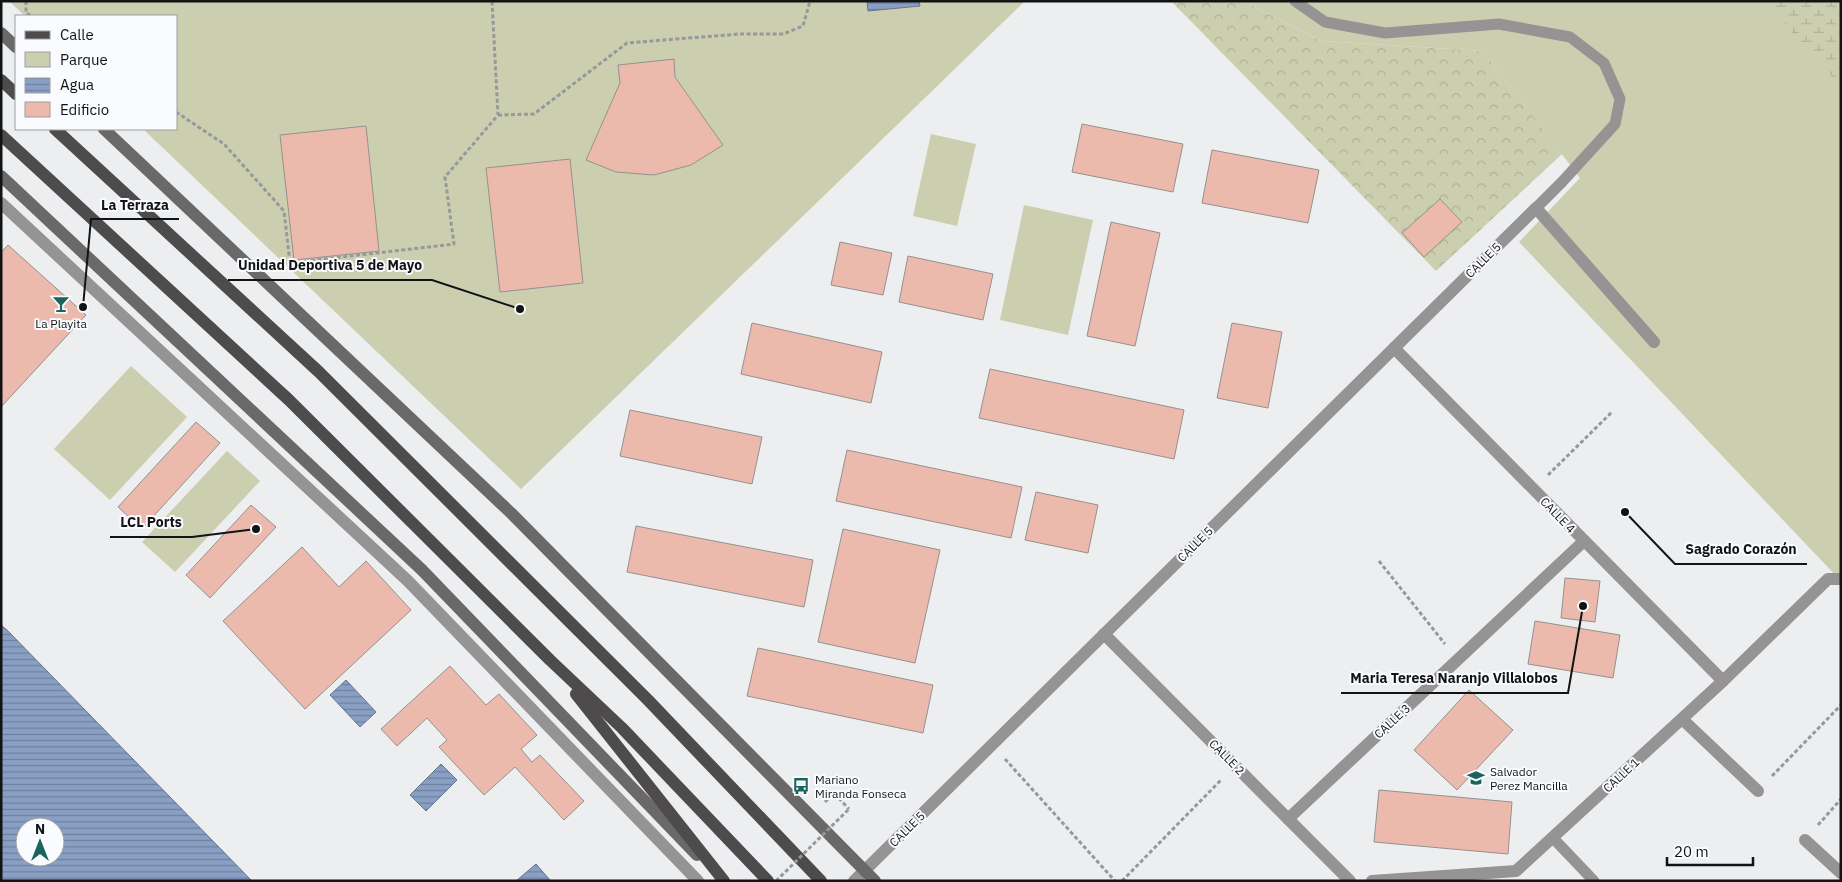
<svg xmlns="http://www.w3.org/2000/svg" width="1842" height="882" viewBox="0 0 1842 882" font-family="'IBM Plex Sans',sans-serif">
<defs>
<pattern id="forest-crowns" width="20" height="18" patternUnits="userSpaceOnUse" patternTransform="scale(1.25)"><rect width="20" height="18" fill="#cccfaf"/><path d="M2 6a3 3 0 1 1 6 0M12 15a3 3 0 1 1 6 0" fill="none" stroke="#aeb196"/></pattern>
<pattern id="wetland-marsh" width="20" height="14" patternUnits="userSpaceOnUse" patternTransform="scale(1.25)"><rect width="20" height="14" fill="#cccfaf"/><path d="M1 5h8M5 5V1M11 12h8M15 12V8" fill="none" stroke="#aeb196"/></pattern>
<pattern id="water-rules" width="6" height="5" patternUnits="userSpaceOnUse" patternTransform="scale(1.25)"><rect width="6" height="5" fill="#899fc4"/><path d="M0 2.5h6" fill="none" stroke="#6f809e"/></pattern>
</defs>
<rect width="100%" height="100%" fill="#eceef0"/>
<g fill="#cccfaf">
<path d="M9 1H1025L521 489 143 129H176V16H25Z"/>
<path d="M1243 1H1841V581L1519 242 1580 178 1483 51 1321 41Z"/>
<path d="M931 134 976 144 957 226 913 216Z"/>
<path d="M1024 205 1093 220 1068 335 1000 320Z"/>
<path d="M131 366 187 417 110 500 54 449Z"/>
<path d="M227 451 260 481 175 572 142 542Z"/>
</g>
<path fill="url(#forest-crowns)" d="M1171 1H1243L1321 41 1483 51 1562 154 1436 271Z"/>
<path fill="url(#wetland-marsh)" d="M1766 1H1841V86L1800 42Z"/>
<g fill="url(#water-rules)" stroke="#65758f" fill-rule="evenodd">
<path d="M867 1H919L920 6 868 11Z"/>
<path d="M1 625 7 630 252 881H1ZM25 827H55V857H25Z"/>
<path d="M346 680 376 712 360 727 330 695Z"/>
<path d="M441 764 457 780 426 811 410 795Z"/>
<path d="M536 864 550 880 516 881Z"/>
</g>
<g fill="#ecbaac" stroke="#949190">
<path d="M674 59 675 77 723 145 691 165 654 175 616 172 586 160 620 83 618 65Z"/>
<path d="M1082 124 1183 144 1173 192 1072 172Z"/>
<path d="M366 126 379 251 294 260 280 135Z"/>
<path d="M1212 150 1319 170 1308 223 1202 203Z"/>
<path d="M570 159 583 283 500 292 486 168Z"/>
<path d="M1440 199 1462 222 1424 257 1402 233Z"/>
<path d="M1111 222 1160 233 1135 346 1087 336Z"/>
<path d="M840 242 892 253 883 295 831 285Z"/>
<path d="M8 245 86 315 1 407V252Z"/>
<path d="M908 256 993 274 983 320 899 302Z"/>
<path d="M752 323 882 352 871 403 741 374Z"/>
<path d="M1232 323 1282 332 1268 408 1217 398Z"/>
<path d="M990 369 1184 410 1174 459 979 418Z"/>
<path d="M630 410 762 437 752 484 620 456Z"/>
<path d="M196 422 220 443 142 529 118 507Z"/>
<path d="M847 450 1022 487 1011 538 836 501Z"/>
<path d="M1036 492 1098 505 1088 553 1025 540Z"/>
<path d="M251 505 276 527 210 598 186 575Z"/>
<path d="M636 526 813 560 804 607 627 572Z"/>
<path d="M843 529 940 550 915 663 818 642Z"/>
<path d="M302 547 339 587 366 561 411 610 305 709 223 621Z"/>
<path d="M1565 578 1600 581 1595 622 1561 618Z"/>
<path d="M1535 621 1620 635 1613 678 1528 664Z"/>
<path d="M758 648 933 685 923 733 747 696Z"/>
<path d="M450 666 486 705 499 694 537 735 521 749 532 762 540 755 584 801 564 820 515 767 484 795 439 747 447 740 427 718 397 746 381 729Z"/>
<path d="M1469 690 1513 730 1457 790 1414 750Z"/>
<path d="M1379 790 1512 802 1508 854 1374 842Z"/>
</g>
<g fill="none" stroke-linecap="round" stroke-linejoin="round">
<g stroke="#97989a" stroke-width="3" stroke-dasharray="4 2.5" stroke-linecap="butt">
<path d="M26 1V13L32 16"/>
<path d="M176 112 224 144 284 211 290 263 454 244 445 177 498 115 492 1"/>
<path d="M498 115 534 114 627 43 739 34H783L803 26 810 1"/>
<path d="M1548 475 1612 412"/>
<path d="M1379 561 1445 644"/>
<path d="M1005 759 1115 881"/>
<path d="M1772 776 1841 705"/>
<path d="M825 802 834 793 849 809"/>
<path d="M1818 825 1841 799"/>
<path d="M1122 881 1221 780"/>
</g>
<g stroke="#959393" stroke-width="11">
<path d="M1295 1 1325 22 1385 33 1499 24 1570 37 1604 63 1620 99 1615 124 1562 182 1536 208"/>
<path d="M1553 838 1594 881"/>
</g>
<path stroke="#959393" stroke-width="12" d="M1 203 408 581 698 881"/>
<g stroke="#959393" stroke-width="12">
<path d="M1394 348 1723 681"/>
<path d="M1104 634 1350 881"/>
<path d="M1682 719 1758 791"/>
<path d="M1288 819 1584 541"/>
<path d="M1805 840 1841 873"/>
<path d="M854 881 1536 208 1654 342"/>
<path d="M1372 881 1516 871 1723 681 1828 579H1841"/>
</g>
<g stroke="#6b6868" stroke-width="12">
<path d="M1 33 16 47"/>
<path d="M104 129 511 513 875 881"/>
<path d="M1 176 422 570 697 855"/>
</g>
<g stroke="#4d4b4b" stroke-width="12">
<path d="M1 80 16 94"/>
<path d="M55 129 319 372 648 700 821 881"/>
<path d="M1 135 289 400 550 660 622 728 768 881"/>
<path d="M576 694 724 881"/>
</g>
<path stroke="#97989a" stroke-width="3" stroke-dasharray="4 2.5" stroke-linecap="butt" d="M776 881 849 809"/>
</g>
<defs>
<g id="bar-bare" transform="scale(1.35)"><path d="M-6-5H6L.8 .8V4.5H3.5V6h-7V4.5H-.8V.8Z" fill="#19645b" stroke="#f9fbfe" stroke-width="2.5" paint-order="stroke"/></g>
<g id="school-bare" transform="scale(1.35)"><path d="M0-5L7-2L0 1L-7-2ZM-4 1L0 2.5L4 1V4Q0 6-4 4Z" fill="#19645b" stroke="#f9fbfe" stroke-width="2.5" paint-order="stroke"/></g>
<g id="bus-bare" transform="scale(1.35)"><path d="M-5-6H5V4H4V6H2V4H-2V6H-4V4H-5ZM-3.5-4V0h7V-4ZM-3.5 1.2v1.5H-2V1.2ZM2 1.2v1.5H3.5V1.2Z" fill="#19645b" stroke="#f9fbfe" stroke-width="2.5" paint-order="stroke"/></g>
</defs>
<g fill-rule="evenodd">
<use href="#bar-bare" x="61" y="304"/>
<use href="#school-bare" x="1476" y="778"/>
<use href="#bus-bare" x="801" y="786"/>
</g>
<g text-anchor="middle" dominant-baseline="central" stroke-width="4" stroke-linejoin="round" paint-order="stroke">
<g font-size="12" fill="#121314" stroke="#f9fbfe">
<text transform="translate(1483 260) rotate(-45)">CALLE 5</text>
<text transform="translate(1558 515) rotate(46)">CALLE 4</text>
<text transform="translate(1195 544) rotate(-45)">CALLE 5</text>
<text transform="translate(1392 721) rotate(-43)">CALLE 3</text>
<text transform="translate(1227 757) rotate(45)">CALLE 2</text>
<text transform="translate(1621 775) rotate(-43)">CALLE 1</text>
<text transform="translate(907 829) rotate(-45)">CALLE 5</text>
</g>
<g font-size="12" fill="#121314" stroke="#f9fbfe" text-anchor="start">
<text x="61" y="323" text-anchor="middle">La Playita</text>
<text x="1490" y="771">Salvador<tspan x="1490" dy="14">Perez Mancilla</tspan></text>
<text x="815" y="779">Mariano<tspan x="815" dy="14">Miranda Fonseca</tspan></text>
</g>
</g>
<path fill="none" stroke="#121314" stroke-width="2" d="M83 307L91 219H179M520 309L432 280H228M256 529L192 537H110M1625 512L1675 564H1807M1583 606L1568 693H1341"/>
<g fill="#121314" stroke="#f9fbfe" stroke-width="2">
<circle cx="83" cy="307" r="5"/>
<circle cx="520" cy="309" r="5"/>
<circle cx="256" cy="529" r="5"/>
<circle cx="1625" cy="512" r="5"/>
<circle cx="1583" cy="606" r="5"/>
</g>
<g font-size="14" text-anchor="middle" font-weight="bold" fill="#121314" stroke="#f9fbfe" stroke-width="4" stroke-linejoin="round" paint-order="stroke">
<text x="135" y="210">La Terraza</text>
<text x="330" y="270">Unidad Deportiva 5 de Mayo</text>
<text x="151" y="527">LCL Ports</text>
<text x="1741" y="554">Sagrado Corazón</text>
<text x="1454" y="683">Maria Teresa Naranjo Villalobos</text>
</g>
<rect width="1842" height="882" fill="none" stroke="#121314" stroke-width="5"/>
<rect x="15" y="15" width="162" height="115" fill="#f9fbfe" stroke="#9d9ea0"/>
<rect x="25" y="31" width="25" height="8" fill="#4d4b4b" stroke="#9d9ea0"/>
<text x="60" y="40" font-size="15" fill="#121314">Calle</text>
<rect x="25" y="52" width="25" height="15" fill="#cccfaf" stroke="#9d9ea0"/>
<text x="60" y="65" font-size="15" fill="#121314">Parque</text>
<rect x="25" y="78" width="25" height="15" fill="url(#water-rules)" stroke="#9d9ea0"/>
<text x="60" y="90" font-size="15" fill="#121314">Agua</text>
<rect x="25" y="102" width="25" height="15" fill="#ecbaac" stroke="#9d9ea0"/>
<text x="60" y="115" font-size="15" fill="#121314">Edificio</text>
<g transform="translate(40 842)"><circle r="24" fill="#f9fbfe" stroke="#9d9ea0"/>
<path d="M0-4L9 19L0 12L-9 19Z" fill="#19645b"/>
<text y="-8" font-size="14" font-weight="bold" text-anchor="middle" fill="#121314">N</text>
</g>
<path d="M1667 857v8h86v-8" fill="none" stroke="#121314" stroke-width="2.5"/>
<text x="1674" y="857" font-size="15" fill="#121314" stroke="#f9fbfe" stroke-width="4" paint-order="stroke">20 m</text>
</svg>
